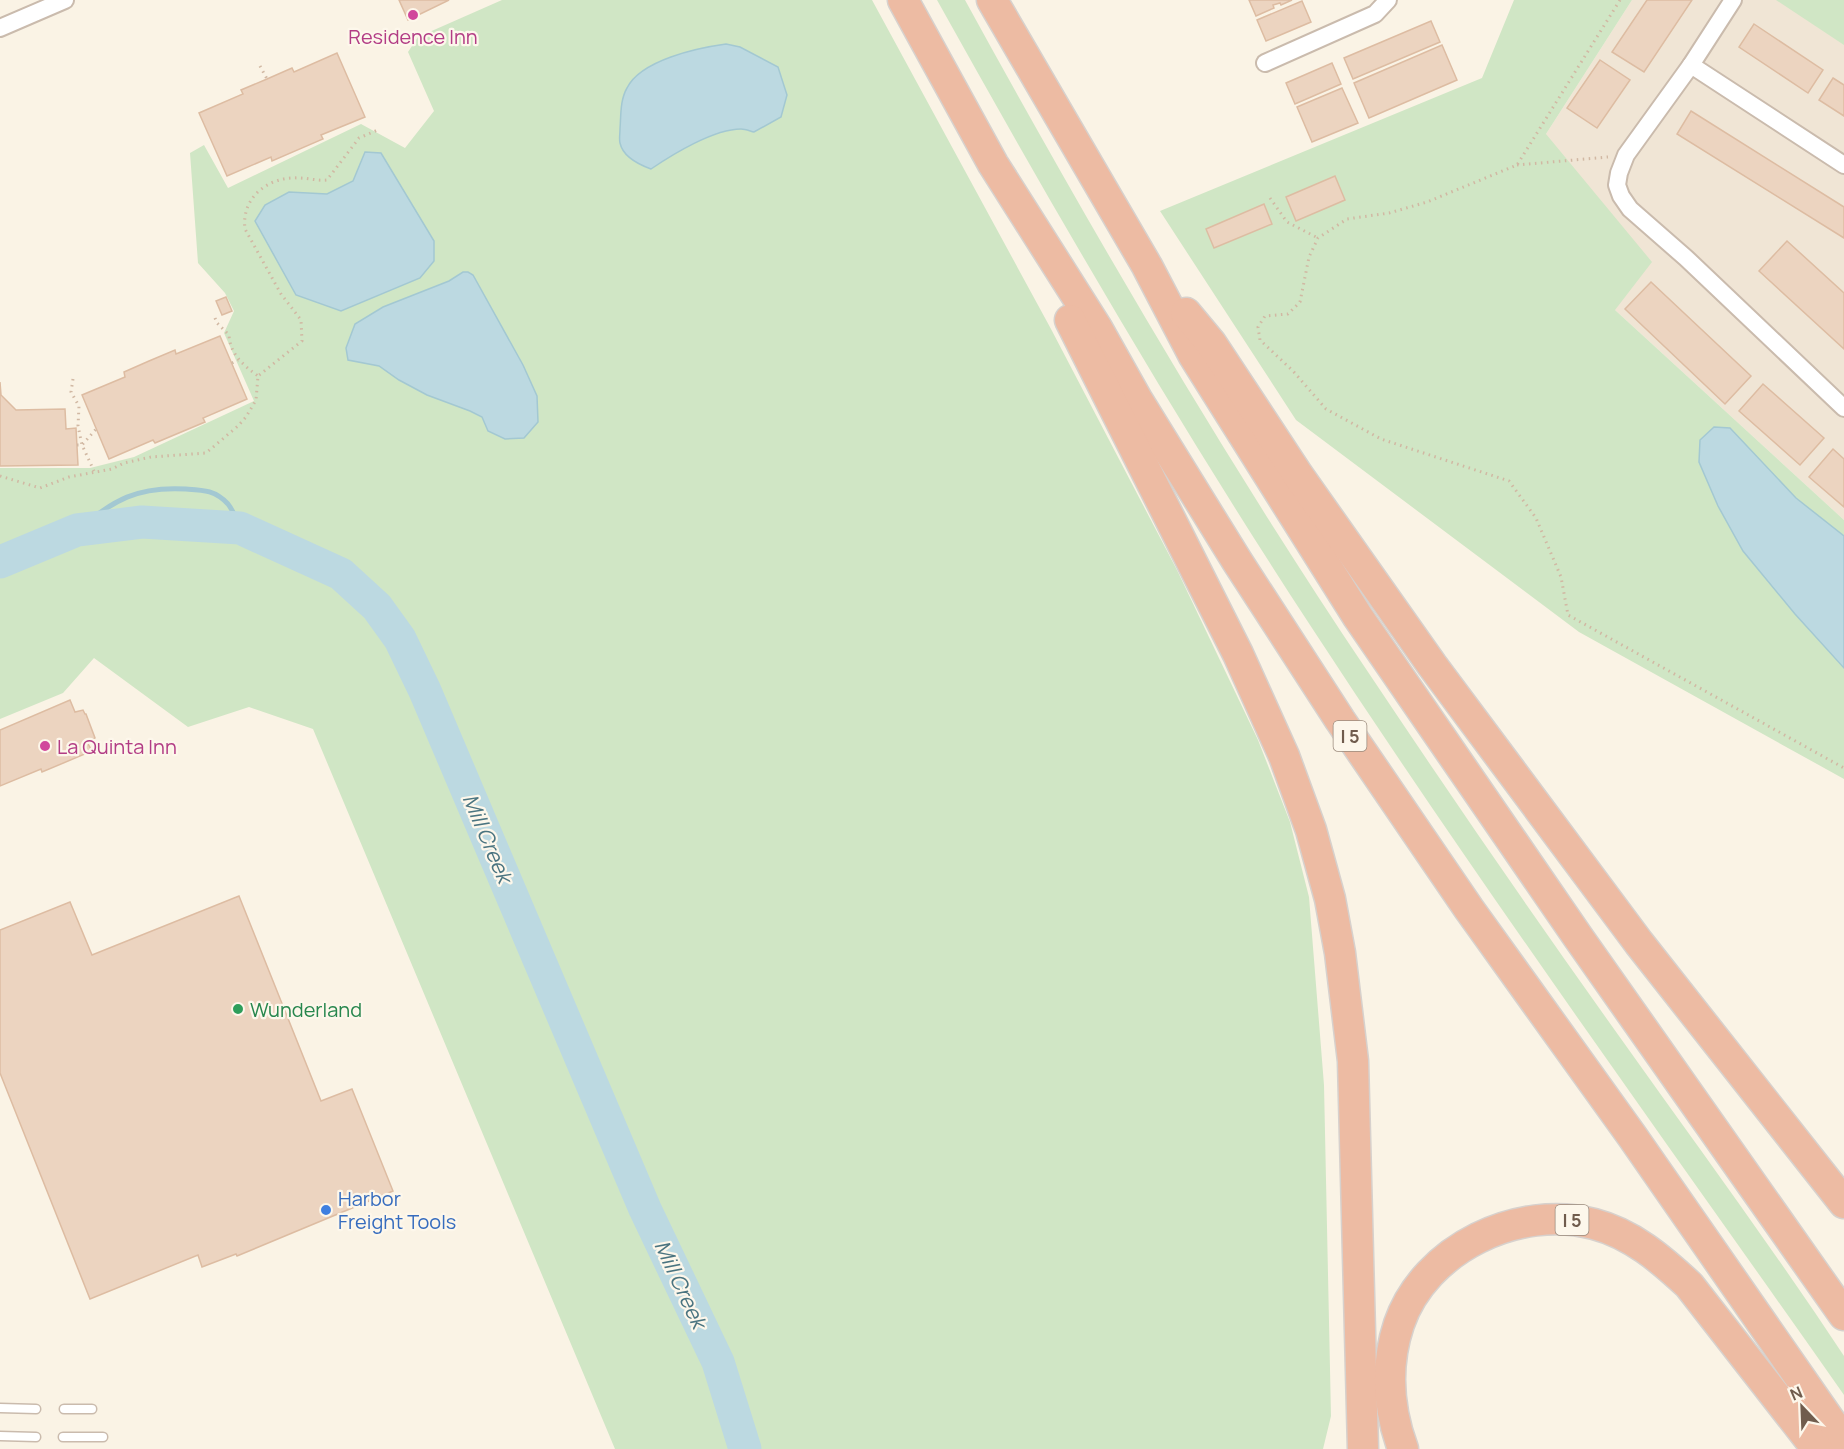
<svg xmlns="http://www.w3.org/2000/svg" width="1844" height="1449" viewBox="0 0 1844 1449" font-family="Manrope,sans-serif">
<rect width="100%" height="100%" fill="#faf3e5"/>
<path fill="#f0e5d5" d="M1632 0H1844V520L1615 310 1546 134Z"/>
<g fill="#d0e6c5">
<path d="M502 0H872L1051 329 1177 570 1258 740 1290 822 1309 897 1324 1085 1331 1416 1323 1449H615L313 729 249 707 188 727 94 658 63 693 0 719V468H90L134 457 254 401 224 333 234 311 225 293 198 263 190 153 204 145 228 188 361 124 405 148 434 111 408 52 418 37Z"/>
<path d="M937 0H965C1090 228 1221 453 1366 669 1450 795 1536 920 1624 1043 1698 1147 1774 1250 1844 1356V1395C1665 1140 1481 887 1310 625 1177 422 1055 212 937 0Z"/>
<path d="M1514 0H1632L1546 134 1652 262 1615 310 1844 520V779L1579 632 1296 420 1160 211 1482 78Z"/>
<path d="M1776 0H1844V45Z"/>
</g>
<g fill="#bcd9e1" stroke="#a3c8d2" stroke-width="1.5">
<path d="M726 44 740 47 778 67 787 95 781 117 754 132C750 131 745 129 741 129 714 129 673 154 651 169 640 165 623 157 620 143 619 140 620 134 620 129 621 116 620 100 627 88 641 60 697 48 726 44Z"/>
<path d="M365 152 381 153 434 241V261L420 278 341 311 296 295 255 221 265 205 289 192 327 194 353 181Z"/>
<path d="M463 272H468L473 275 523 365 537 396 538 422 524 438 505 439 488 431 482 417 470 411 427 395 399 380 379 366 348 360 346 348 355 324 383 307 449 281Z"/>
<path d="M1714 427 1730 428 1796 498 1844 536V668L1795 614 1743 551 1718 506 1699 462 1700 440Z"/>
</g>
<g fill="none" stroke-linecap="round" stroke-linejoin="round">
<path stroke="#a3c8d2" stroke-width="5" d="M77 530C115 500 136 486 186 489 203 490 215 490 228 504 233 510 237 521 240 528"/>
<path stroke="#bcd9e1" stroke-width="33" d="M0 562 77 530 142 522 240 528 341 574 377 607 400 639 425 691 645 1209 718 1362 745 1449"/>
</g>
<g fill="#ecd4c0" stroke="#ddbca2" stroke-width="1.5">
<path d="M399 0H449L408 20Z"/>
<path d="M1249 0H1292L1281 5 1280 3 1273 5 1274 8 1256 16Z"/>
<path d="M1647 0H1692L1644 72 1612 52Z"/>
<path d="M1302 1 1311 22 1266 41 1257 20Z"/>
<path d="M1431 21 1440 42 1353 79 1344 58Z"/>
<path d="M1754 24 1823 70 1808 93 1739 47Z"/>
<path d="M1442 45 1457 80 1369 118 1354 83Z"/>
<path d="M337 53 365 117 321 135 323 139 272 161 271 157 227 176 199 113 243 94 241 90 267 79 292 68 294 72Z"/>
<path d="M1600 60 1630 80 1597 128 1567 108Z"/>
<path d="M1332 63 1341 84 1295 104 1286 83Z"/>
<path d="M1833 78 1844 85V116L1819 100Z"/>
<path d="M1342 88 1358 123 1312 142 1297 107Z"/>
<path d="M1691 111 1844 207V238L1677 134Z"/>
<path d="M1335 176 1345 200 1296 221 1286 197Z"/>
<path d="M1264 204 1272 224 1214 248 1206 229Z"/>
<path d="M1787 241 1844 293V349L1759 271Z"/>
<path d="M1651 282 1751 376 1725 404 1625 309Z"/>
<path d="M226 297 232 311 222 315 216 301Z"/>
<path d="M220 336 247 399 203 418 205 422 155 443 153 440 109 459 82 395 125 377 124 372 149 361 175 350 176 354Z"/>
<path d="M0 382 1 395 16 410 65 409 66 429 76 428 78 465 0 466Z"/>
<path d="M1763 384 1824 438 1800 465 1739 411Z"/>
<path d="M1833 449 1844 459V507L1809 477Z"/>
<path d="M70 700 75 712 83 710 85 714H86L95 738 87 742 92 751 42 772 41 769 0 786V730Z"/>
<path d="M239 896 321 1101 352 1089 393 1191 237 1256 236 1254 202 1267 198 1255 90 1299 0 1073V930L70 902 92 955Z"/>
</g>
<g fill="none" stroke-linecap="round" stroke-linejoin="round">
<g stroke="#cabbad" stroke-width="11">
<g id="lane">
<path d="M0 1408 36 1409"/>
<path d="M64 1409H92"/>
<path d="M0 1436 36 1437"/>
<path d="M63 1437H103"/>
</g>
</g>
<g stroke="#cabbad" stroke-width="20">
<g id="street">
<path d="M1733 0 1691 65 1626 155 1619 173 1617 185 1621 196 1630 209 1686 258 1844 408"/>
<path d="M0 28 65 0"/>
<path d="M1265 63 1375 14 1388 0"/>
<path d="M1691 65 1844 165"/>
</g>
</g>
<g stroke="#d7d1cd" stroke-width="33">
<g id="highway">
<path d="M903 0 993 164 1097 328 1138 401 1237 561 1340 720 1469 909 1632 1136 1844 1441"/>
<path d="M992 0 1147 266 1194 356 1358 617 1578 937 1844 1315"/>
<path d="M1186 313 1211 343 1298 475 1432 665 1639 943 1844 1203"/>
<path d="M1070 320 1238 654 1284 756 1311 830 1330 899 1340 953 1353 1061 1363 1449"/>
<path d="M1403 1449C1388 1408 1385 1366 1399 1324 1425 1248 1519 1204 1594 1224 1632 1234 1661 1259 1689 1285L1817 1449"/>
</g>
</g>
<g stroke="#d1b8a3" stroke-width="3" stroke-dasharray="1.5 4.5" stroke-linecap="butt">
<path d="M1620 0 1517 165 1427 202 1389 213 1347 219 1318 238 1309 257 1300 302 1288 314 1265 316 1258 327 1260 340 1293 371 1326 409 1381 439 1509 481 1536 518 1561 577 1568 615 1844 768"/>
<path d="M260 66 267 79"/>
<path d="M1517 165 1608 157"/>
<path d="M1270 198 1287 222 1318 238"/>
<path d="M215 318 217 323 229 335C230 354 243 365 258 376"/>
<path d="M232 363 238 360"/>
<path d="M73 379 71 392 79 406 78 426 82 445 94 471"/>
<path d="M77 445H82L97 428"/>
<path d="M0 476 40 488 69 477 112 469 124 463 151 457 206 453 238 426 246 417 256 400 258 376 302 341 301 320 281 294 245 229C241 197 269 176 299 178 308 178 317 181 327 180L359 138 380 129"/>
</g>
<use href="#lane" stroke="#fff" stroke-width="8"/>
<use href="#street" stroke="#fff" stroke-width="16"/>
<use href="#highway" stroke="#edbba3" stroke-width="30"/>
</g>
<g fill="#d1479c" stroke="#fdf7eb" stroke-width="2">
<circle cx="413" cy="15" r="6"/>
<circle cx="45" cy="746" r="6"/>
</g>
<circle fill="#2e9e5b" stroke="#fdf7eb" stroke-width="2" cx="238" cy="1009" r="6"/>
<circle fill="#3f7fe0" stroke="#fdf7eb" stroke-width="2" cx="326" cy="1210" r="6"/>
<g text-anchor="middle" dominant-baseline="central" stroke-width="4.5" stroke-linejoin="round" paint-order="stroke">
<g fill="#fdf7eb" stroke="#9a8a7c" stroke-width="1.5">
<rect x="1333.5" y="721" width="33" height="30" rx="4.5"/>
<rect x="1555.5" y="1205" width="33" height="30" rx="4.5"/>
</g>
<g font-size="18" font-weight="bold" fill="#705c4d">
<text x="1350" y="736">I 5</text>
<text x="1572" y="1220">I 5</text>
</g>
<g font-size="20" fill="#b23c85" stroke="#fdf7eb">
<text x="413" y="36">Residence Inn</text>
<text x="57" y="746" text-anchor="start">La Quinta Inn</text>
</g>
<g font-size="20" fill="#27864d" stroke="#fdf7eb" text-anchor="start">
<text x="250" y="1009">Wunderland</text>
</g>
<g font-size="20" fill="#366cbe" stroke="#fdf7eb" text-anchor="start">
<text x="338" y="1198">Harbor<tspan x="338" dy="23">Freight Tools</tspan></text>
</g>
<g font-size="21" font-style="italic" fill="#4a7480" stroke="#fdf7eb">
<text transform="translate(488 838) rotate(67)">Mill Creek</text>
<text transform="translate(681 1284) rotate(65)">Mill Creek</text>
</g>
</g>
<g transform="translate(1802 1407) rotate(337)" stroke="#fdf7eb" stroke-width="4.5" paint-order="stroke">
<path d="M0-4.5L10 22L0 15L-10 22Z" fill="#705c4d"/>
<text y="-9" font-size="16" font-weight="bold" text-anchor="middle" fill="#705c4d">N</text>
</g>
</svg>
